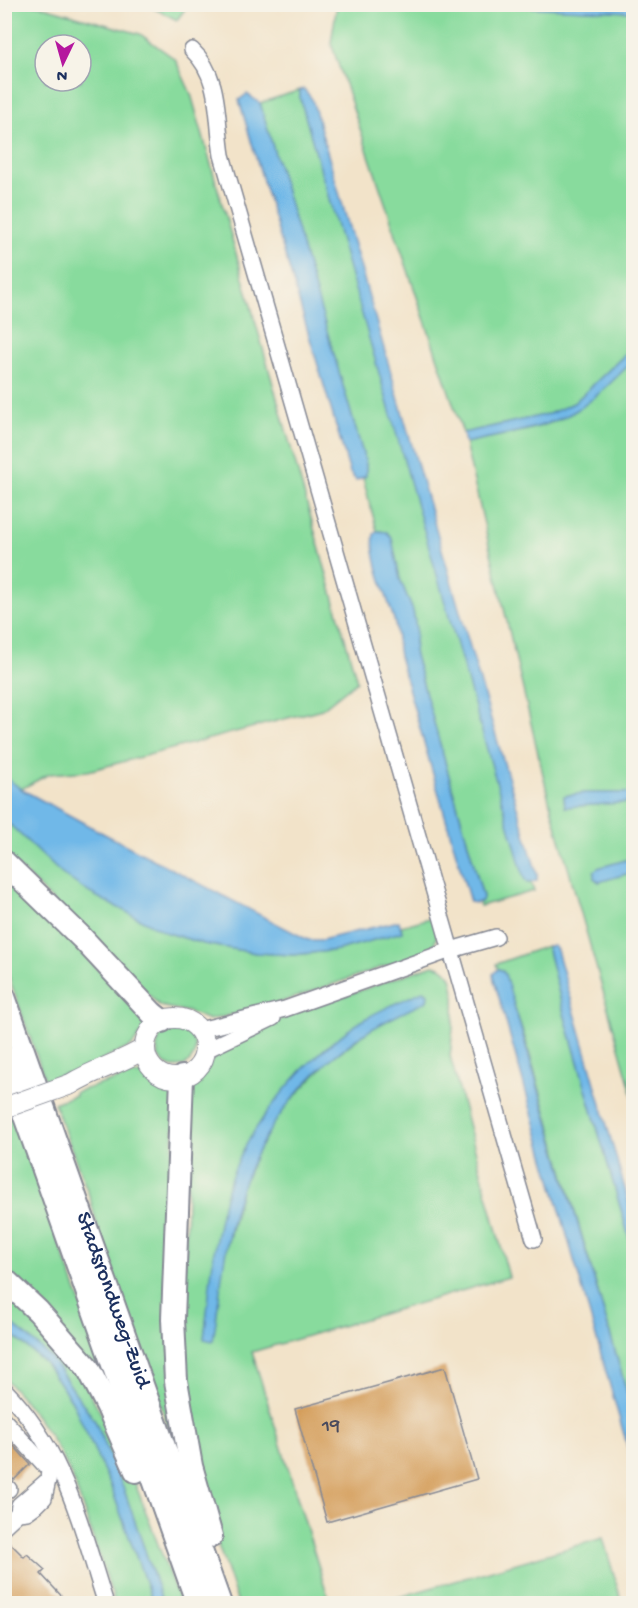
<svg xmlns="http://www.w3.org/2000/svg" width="638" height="1608" viewBox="0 0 638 1608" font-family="'Gochi Hand',sans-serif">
<rect width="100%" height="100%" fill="#f7f3e8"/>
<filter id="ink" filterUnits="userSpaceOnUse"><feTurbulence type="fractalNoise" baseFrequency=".0167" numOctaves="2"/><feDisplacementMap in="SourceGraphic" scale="12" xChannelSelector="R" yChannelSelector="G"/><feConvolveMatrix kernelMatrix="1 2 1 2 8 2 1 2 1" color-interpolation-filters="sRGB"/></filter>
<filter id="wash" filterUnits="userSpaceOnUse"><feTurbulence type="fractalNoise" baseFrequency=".008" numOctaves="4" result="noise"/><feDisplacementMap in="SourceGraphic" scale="24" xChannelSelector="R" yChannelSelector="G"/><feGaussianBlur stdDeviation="1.35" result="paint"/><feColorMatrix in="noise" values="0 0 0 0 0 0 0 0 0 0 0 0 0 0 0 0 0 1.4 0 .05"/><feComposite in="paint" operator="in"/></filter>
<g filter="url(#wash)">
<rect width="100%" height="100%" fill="#f2e3c9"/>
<g fill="#88db9d" stroke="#52857e" stroke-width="1.5" fill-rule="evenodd">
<path d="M471 4 633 12V347L574 403 549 414 463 433 331 43 337 5Z"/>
<path d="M4 5H37L140 34 175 59 191 94 357 681 322 709 88 771 49 774 21 789 4 776ZM45 45H81V81H45Z"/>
<path d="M147 5H188L177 20Z"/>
<path d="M300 90V98C377 359 450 621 527 883H531L534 891 480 906 479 903 482 901 483 896 414 652 416 629 413 611 400 579 392 539 381 531H377L363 478 366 476V464L260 103Z"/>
<path d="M633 361V793H585L564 796 565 807 633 802V858L598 868 594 878 599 882 633 872V1097L549 800 465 443C496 436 531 432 560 419 589 406 611 382 633 361Z"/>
<path d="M5 820 62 874 165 932 204 944 256 953 293 955 338 950 402 932 401 926 434 917C438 932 440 945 423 953L270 1006 209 1020 189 1012 160 1006 5 854Z"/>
<path d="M4 870 149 1023 132 1046 69 1076 67 1073 45 1080 5 966Z"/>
<path d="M547 946 565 1017 633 1251V1413L525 1038 502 970 498 969 496 964Z"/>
<path d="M433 965C439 966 445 968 449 974 459 988 452 1038 450 1056L509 1277 252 1352 330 1603H238L217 1542 181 1380 191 1084 206 1071 217 1052 287 1016ZM426 992 428 998 370 1030 328 1061 287 1105 272 1126 256 1155 241 1190 204 1339 217 1236 263 1118 301 1071 324 1050 365 1020 399 1002Z"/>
<circle cx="176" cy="1048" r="19"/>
<path d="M143 1074 175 1084 169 1314 194 1495 104 1252 90 1198 54 1103 75 1095V1092L132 1075Z"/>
<path d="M14 1117 114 1395 5 1273 4 1121Z"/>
<path d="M4 1285 68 1353 126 1459 180 1603H163L123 1487 95 1421 51 1358 28 1337 5 1319Z"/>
<path d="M4 1328 45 1363 72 1401 110 1484 153 1603H115L72 1476C54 1439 33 1408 5 1379Z"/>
<path d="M603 1538 622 1603H379Z"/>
</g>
<g fill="#70b8e8" stroke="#4674a3" stroke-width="1.5">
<path d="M633 4 632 12 471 5V4Z"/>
<path d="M304 89 312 99 490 716 537 874V881L527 883 524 878 300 98V90Z"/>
<path d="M247 94 260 103 366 464V476L356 480 350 473 239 100Z"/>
<path d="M633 347V361C615 378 598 397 577 410 547 429 500 435 465 443L463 433 549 414 574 403Z"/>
<path d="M377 531 387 532 392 539 400 579 413 611 416 629 414 652 483 897 482 901 476 903 470 902 399 656C397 645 397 634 395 623 388 597 370 560 374 534Z"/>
<path d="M4 776 21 789 93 828 308 940H322L399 921 402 932 338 950 293 955 256 953 204 944 165 932 90 893 62 874 5 820Z"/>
<path d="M585 793H633V802L565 807 564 796Z"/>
<path d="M633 858V872L599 882 594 878V871L598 868Z"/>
<path d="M547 946H554L557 950 633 1217V1251L565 1017Z"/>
<path d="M498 969 502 970 505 974 633 1413V1466L494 980 493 974Z"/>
<path d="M423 991 428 994 427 1001C401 1014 374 1025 351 1043 296 1083 253 1143 235 1209 223 1252 220 1297 213 1341L204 1339C210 1290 213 1238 227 1190 247 1124 307 1055 365 1019 384 1008 403 1000 423 991Z"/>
<path d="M5 1319 28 1337 51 1358 95 1421 123 1487 163 1603H153L110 1484 72 1401 45 1363 5 1328Z"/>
</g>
<g id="blocks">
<g fill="#d49d5a">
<path d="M445 1367 477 1479 327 1522 295 1409Z"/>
<path d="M4 1435 30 1464 14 1480 4 1470Z"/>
<path d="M10 1543 24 1557 27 1554 45 1570 41 1574 69 1604H4V1548Z"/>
</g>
</g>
</g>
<g filter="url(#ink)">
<use href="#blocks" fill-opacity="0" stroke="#868994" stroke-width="1.5"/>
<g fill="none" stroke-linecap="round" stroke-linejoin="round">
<g stroke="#868994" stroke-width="18">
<g id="minor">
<path d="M192 50C221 77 216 117 222 155L534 1239"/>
<path d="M199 1030 285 1009 451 950 496 937"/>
<path d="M206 1050 273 1018"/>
<path d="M4 1389C65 1451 80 1524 106 1604"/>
<path d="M4 1420 49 1470 48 1480 19 1505 18 1513"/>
<path d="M4 1484 9 1489 4 1493"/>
<path d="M4 1526 18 1513 27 1512 38 1504 44 1498 48 1480"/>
</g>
</g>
<g stroke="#868994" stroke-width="22">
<g id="major">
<circle cx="175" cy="1048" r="30"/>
<path d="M71 1084C95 1069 122 1063 145 1048"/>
</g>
</g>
<g stroke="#868994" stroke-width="26">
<g id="highway">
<path d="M4 862 82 938 152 1013 162 1021"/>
<path id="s1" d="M4 997 220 1604"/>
<path d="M4 1057 198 1604"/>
<path d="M182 1077 173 1319 176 1381 191 1466 211 1536"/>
<path d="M4 1279 38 1311 88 1368 108 1407 136 1471"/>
</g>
</g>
<use href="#minor" stroke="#fff" stroke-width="15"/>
<use href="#major" stroke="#fff" stroke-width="20"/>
<use href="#highway" stroke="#fff" stroke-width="22"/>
<g stroke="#868994" stroke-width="22" stroke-linecap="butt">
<path id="major-bridge" d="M4 1108 71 1084"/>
</g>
<use href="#major-bridge" stroke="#fff" stroke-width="20"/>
</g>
</g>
<g text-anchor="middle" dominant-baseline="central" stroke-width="5" stroke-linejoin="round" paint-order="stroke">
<g font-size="20" fill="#494a5d">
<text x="331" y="1427">19</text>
</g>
<g font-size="22" fill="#1b2f5e" stroke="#f7f3e8">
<text stroke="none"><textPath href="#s1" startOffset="322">Stadsrondweg-Zuid</textPath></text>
</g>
</g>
<rect width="638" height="1608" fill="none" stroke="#f7f3e8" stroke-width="24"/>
<g transform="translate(63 63) rotate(185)"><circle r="28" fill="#f7f3e8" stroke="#9fa5b1" stroke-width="1.5"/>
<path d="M0-4.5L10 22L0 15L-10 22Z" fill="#b5179e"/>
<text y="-9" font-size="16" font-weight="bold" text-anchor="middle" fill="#1b2f5e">N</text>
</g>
</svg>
